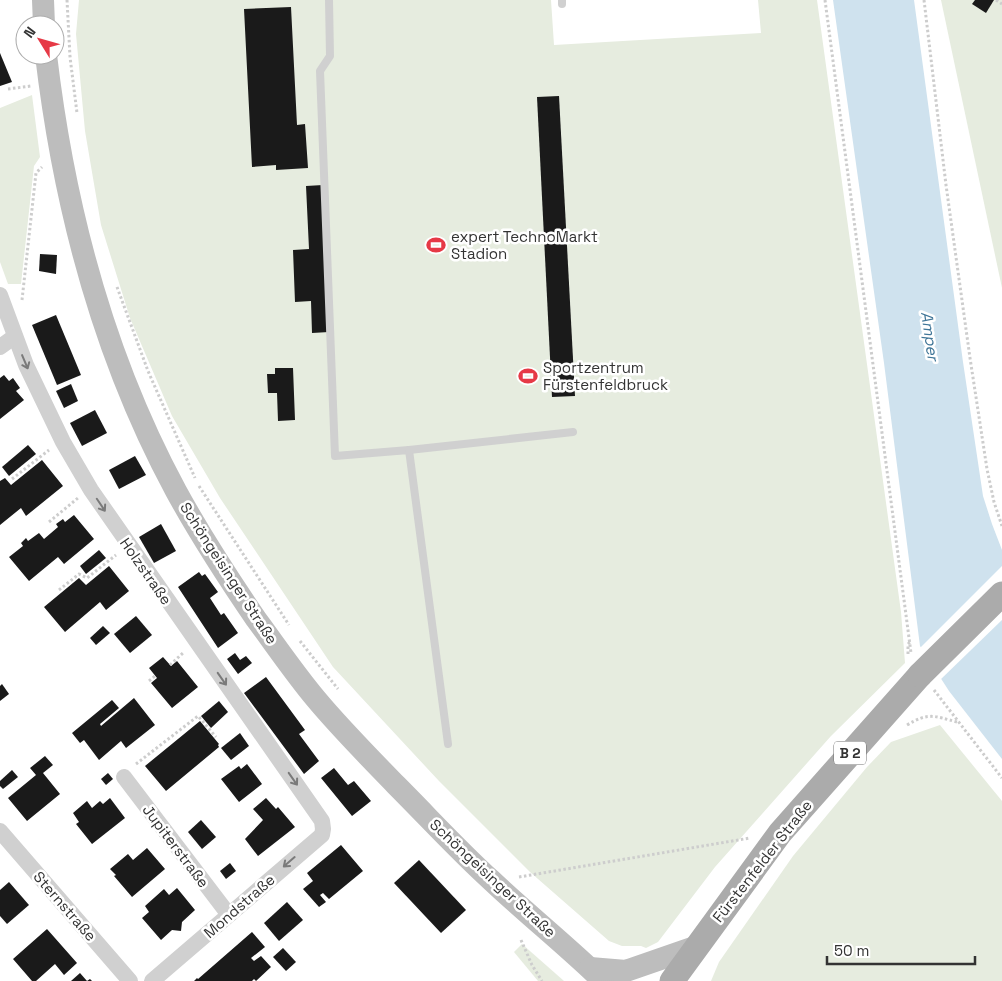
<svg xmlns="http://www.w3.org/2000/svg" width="1002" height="981" viewBox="0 0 1002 981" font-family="'Space Grotesk',sans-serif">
<rect width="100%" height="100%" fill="#fff"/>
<g fill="#e6ecdf">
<path d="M79 0H551L554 45 761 33 758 0H817L901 612 905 663 831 736 715 867 658 942 646 948 641 946H622L609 941 530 872 439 781 333 667 220 498 172 416 130 318 101 225 85 131 76 34Z"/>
<path d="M941 0H1002V288Z"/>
<path d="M32 95 40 157 34 166 21 284H8L0 262V108Z"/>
<path d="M940 725 1002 801V981H711L719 962 793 856 867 767 891 742Z"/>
<path d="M522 944 564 981H538L514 952Z"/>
</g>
<path fill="#cfe2ee" d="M833 0H914L963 362 983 496 992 524 1002 550V759L949 691 920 646 884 363Z"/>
<path fill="#fff" d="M1002 566V620L939 681 919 649Z"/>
<g fill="#1a1a1a">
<path d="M975 0H994L986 13 972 4Z"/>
<path d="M291 7 297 125 305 124 308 168 276 170V165L252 167 244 9Z"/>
<path d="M0 53 12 82 0 86Z"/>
<path d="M559 96 575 396 552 397 537 97Z"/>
<path d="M323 185 329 332 312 333 311 301 295 302 293 250 309 249 306 186Z"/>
<path d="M40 254 57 255 56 274 39 271Z"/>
<path d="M56 315 81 375 57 385 32 325Z"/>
<path d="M275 368H293L295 420 278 421 277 393H268L267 374H275Z"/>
<path d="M4 375 9 381 13 378 20 388 16 391 24 400 0 419V378Z"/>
<path d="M71 384 78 401 64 408 56 391Z"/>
<path d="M95 410 107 433 82 446 70 423Z"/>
<path d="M28 445 36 454 9 476 2 467Z"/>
<path d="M135 456 146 475 119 489 109 470Z"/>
<path d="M42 460 63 486 26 516 21 508 0 525V481L5 478 11 485Z"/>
<path d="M74 515 94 539 64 564 58 557 29 581 9 557 23 546 21 543 26 538 28 541 39 533 44 539 58 527 56 524 63 519 65 522Z"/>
<path d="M161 524 176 551 154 563 139 537Z"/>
<path d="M99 550 106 558 86 574 80 566Z"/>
<path d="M109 566 129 591 106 610 100 602 65 632 44 607 79 578 86 585Z"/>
<path d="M199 572 202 576 205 574 218 592 210 598 221 615 224 613 238 633 218 648 178 587Z"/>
<path d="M136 616 152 635 130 653 114 634Z"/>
<path d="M103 626 110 633 96 645 90 638Z"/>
<path d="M235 653 240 660 246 656 252 663 238 674 227 659Z"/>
<path d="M163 657 171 666 177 661 198 687 172 708 151 683 157 678 149 668Z"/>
<path d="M266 677 305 730 299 734 319 761 304 774 244 693Z"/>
<path d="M2 684 9 694 0 701V686Z"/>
<path d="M134 698 155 725 126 748 121 741 99 760 84 740 80 743 72 733 112 700 119 708 100 724 101 726Z"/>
<path d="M219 701 228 712 211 728 201 716Z"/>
<path d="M200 721 219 744 218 745 219 747 166 791 145 766Z"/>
<path d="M240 733 249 746 231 760 221 748Z"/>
<path d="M45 756 53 765 43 773 60 794 27 821 8 798 36 775 30 768Z"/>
<path d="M247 764 262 784 239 802 221 779 239 766 241 769Z"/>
<path d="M334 768 348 785 354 781 371 801 352 816 321 778Z"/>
<path d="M12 770 18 777 3 789 0 786V781Z"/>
<path d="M108 773 113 779 106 785 101 779Z"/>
<path d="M110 798 125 818 92 844 76 824 79 822 73 813 87 801 92 808 100 801 103 804Z"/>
<path d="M266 798 276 809 278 807 295 827 258 856 245 839 263 820 253 809Z"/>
<path d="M201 820 216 837 202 849 188 832Z"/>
<path d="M341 845 363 871 329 899 323 893 320 895 326 902 319 907 303 889 313 881 307 873Z"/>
<path d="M147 848 165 869 132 897 114 876 116 875 110 869 128 854 133 860Z"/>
<path d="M419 860 466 910 441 933 394 883Z"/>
<path d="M230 863 236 871 226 879 220 871Z"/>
<path d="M9 882 29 905 7 924 0 916V890Z"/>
<path d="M177 888 195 910 182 922 181 931 172 930 161 940 142 918 149 912 145 906 164 889 169 895Z"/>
<path d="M287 902 303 920 279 941 264 923Z"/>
<path d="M47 929 77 963 64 975 55 964 36 981H32L13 959Z"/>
<path d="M252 932 265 947 251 958 254 961 261 956 271 967 256 981 254 979 252 981H194L197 978 198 979Z"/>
<path d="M283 948 296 962 286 971 273 957Z"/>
<path d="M80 973 87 981 90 979 92 981H71Z"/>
</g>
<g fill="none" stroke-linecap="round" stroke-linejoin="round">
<g stroke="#cdcdcd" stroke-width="3" stroke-dasharray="2.5 2.5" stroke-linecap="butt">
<path d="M67 0 70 57 77 113"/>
<path d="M825 0 911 653"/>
<path d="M924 0 946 185 970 358 987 469 994 502 1002 526"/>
<path d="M996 0 1002 4"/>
<path d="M8 89 31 86"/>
<path d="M117 287 148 371 195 478"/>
<path d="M22 300 36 173 42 167"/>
<path d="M12 479 49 450"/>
<path d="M199 486 289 625"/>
<path d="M49 522 78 498"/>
<path d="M59 590 79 574 87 578 116 555"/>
<path d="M300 641 338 689"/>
<path d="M908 654V644L910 642"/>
<path d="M170 665 184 652"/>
<path d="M149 681 155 676"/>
<path d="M934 690 1002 778"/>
<path d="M907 725C929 712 934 716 957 722"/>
<path d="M136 764 198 716 216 737"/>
<path d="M519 877 750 838"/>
<path d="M521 940 532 965 542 981"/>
</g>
<g stroke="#d0d0d0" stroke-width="8">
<path d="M329 0 330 56 320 71 335 456 409 450 448 744"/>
<path d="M562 0V4"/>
<path d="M409 450 573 432"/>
</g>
<g stroke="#d0d0d0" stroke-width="16">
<path d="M0 295 26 365 63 442 91 490 322 821 323 829 322 835 152 981"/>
<path d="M0 347 14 337"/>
<path d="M124 777 229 915"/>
<path d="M0 831 130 981"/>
</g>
<g stroke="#bdbdbd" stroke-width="22">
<path d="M43 0 44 25"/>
<path d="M46 55C64 207 103 356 176 491 200 535 228 578 256 619 276 646 295 674 316 699 341 729 369 757 396 785 428 817 458 850 491 880 528 915 567 946 603 981"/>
<path d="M590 968 626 971 698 946"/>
</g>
<path stroke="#ababab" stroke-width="25" d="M672 981 780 833 920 675"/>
<path stroke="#ababab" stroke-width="25" d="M920 675 1002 594"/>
</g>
<defs><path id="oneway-shaft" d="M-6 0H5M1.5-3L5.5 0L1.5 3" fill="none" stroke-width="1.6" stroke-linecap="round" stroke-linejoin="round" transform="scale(1.25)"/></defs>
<g stroke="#7a7a7a">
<use href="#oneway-shaft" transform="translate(25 362) rotate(67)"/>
<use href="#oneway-shaft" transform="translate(101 505) rotate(56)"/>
<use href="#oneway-shaft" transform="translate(222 679) rotate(55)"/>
<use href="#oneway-shaft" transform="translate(293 779) rotate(55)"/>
<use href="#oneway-shaft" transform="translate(289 862) rotate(139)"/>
</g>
<defs>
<g id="stadium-bare" transform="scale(1.5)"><path d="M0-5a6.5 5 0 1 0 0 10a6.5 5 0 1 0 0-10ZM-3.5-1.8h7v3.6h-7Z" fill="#e63946" stroke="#fff" stroke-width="2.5" paint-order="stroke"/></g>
</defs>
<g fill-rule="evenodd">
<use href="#stadium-bare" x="436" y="245"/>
<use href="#stadium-bare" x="528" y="376"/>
</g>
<g text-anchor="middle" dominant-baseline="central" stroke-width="5" stroke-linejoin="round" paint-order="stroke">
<rect fill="#fff" stroke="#707070" stroke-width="1" x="834" y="741.5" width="32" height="23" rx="4"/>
<g font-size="14" font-weight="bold" fill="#333">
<text x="850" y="753">B 2</text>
</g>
<g font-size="15" fill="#333" stroke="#fff" text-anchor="start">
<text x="451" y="236">expert TechnoMarkt<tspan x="451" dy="17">Stadion</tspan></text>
<text x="543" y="367">Sportzentrum<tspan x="543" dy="17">Fürstenfeldbruck</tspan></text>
</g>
<g font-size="15" fill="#333" stroke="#fff">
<text transform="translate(146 571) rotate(55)">Holzstraße</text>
<text transform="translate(229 573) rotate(57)">Schöngeisinger Straße</text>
<text transform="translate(176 846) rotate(53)">Jupiterstraße</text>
<text transform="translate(762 861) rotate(-52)">Fürstenfelder Straße</text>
<text transform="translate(493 878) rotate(43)">Schöngeisinger Straße</text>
<text transform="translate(65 906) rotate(49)">Sternstraße</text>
<text transform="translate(239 906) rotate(-41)">Mondstraße</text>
</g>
<g font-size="16" font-style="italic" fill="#3f7597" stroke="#fff">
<text transform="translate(930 336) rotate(82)">Amper</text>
</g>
</g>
<g transform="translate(40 40) rotate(307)"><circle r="24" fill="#ffffff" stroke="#adadad"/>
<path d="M0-4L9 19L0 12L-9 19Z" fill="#e63946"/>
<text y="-8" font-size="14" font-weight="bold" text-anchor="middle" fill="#333333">N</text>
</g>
<path d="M827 956v8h148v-8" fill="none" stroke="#333333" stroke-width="2.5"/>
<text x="834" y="956" font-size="15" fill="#333333" stroke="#ffffff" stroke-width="4" paint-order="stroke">50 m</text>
</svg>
